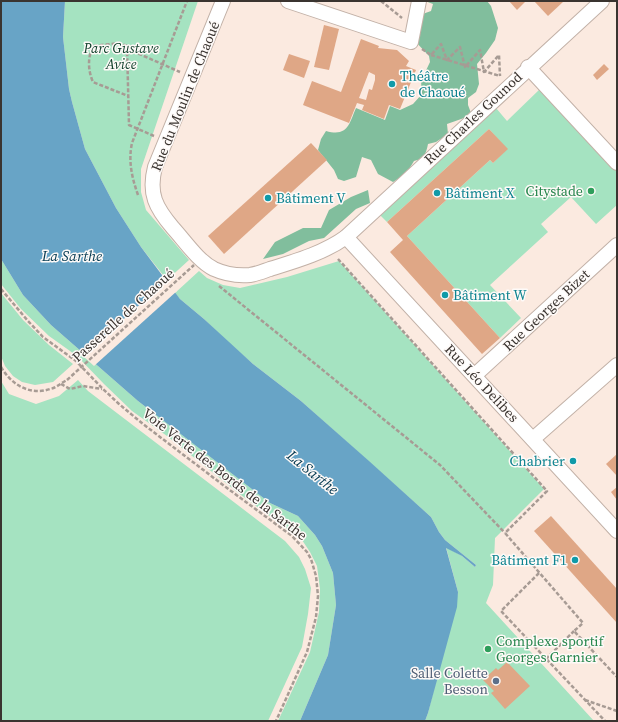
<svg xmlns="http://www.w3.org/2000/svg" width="618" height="722" viewBox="0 0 618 722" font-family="'Source Serif 4',serif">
<rect width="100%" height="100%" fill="#fbeae0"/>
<g fill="#a5e3c1">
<path d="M65 1H198L141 169V192L146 210 189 260 167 280 141 247 116 208 85 149 72 102 69 89 63 37Z"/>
<path d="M541 88 617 171V205L596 224 571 197 541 224 548 232 490 285 521 318 500 338 407 236 490 160 493 163 507 149 489 129 387 222 380 215 496 108 507 121Z"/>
<path d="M1 259 23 295 51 325 138 401 270 503 298 516 315 535 322 546 333 573 336 605 328 655 300 721H278L310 652 319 612 320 589 317 566 310 552 302 540 241 495 167 436 132 411 104 384 77 356 49 336 21 309 1 284Z"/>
<path d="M339 261 544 489 495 538 493 585 486 603 594 721H425L428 713 458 592 446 547 462 556 475 567 476 565 445 540 439 532 431 517 301 401 253 364 229 343 204 319 180 299 175 293 199 271 207 278 223 285 240 288 287 277Z"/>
<path d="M1 293 23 320 49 345 73 364 53 382 35 385 22 382 13 376 5 366 1 356Z"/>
<path d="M78 380 88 391 285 541 299 557 305 569 311 588 308 614 302 647 268 721H1V381L9 394 36 404 59 396Z"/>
</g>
<g fill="#81be9d">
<path d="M425 1H487L491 6 498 28 495 40 486 53 477 64 479 84 476 92 468 98V105L471 113 464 118 447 124 448 134 436 142 428 144C426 154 424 159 414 161L406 174 393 182 378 174 371 160 362 157 356 177 344 181 338 179 334 170 318 150 321 139 326 131C348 137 349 124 356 108L385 120 390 106 400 110 413 104 422 94 421 81 430 62 429 56 414 40 417 16 431 11 433 4Z"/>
<path d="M368 190 370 203 356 209 324 238 309 241 283 254 263 259 275 242 303 228H321L329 210 351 197Z"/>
</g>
<path fill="#68a4c6" d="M1 1H65L63 37 69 89 72 102 85 149 116 208 141 247 180 299 204 319 253 364 301 401 369 461 431 517 439 532 445 540 476 565 475 567 462 556 446 548 458 592 457 607 428 713 425 721H300L328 655 336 605 333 573 322 546 315 535 298 516 270 503 138 401 51 325 23 295 1 259Z"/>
<path fill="#fbeae0" d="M168 279 177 291 94 366 83 356Z"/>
<g fill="#dfa786" fill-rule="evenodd">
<path d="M509 1H526L517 10Z"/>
<path d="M534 1H564L548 16Z"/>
<path d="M324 25 339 29 329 70 314 67Z"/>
<path d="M361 39 379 46 378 48 397 50 409 61 406 66 416 70 400 109 389 105 384 119 362 110 364 105 357 103 349 123 303 105 312 81 341 92ZM369 72 375 75V80L372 90 369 89 366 100 359 98Z"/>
<path d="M289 54 310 61 304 78 283 70Z"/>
<path d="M604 64 609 69 597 80 593 75Z"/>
<path d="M489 129 508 149 493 163 490 160 407 236 500 338 482 354 390 252 403 240 387 222Z"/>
<path d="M311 143 327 160 224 254 208 236Z"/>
<path d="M617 454V476L606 464Z"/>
<path d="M617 487V500L611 492Z"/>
<path d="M551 516 617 589V623L534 531Z"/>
<path d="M507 662 530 686 505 709 491 693 494 691 483 680 496 668 498 670Z"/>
</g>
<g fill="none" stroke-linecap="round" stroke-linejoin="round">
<g stroke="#c2b1a7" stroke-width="16">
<g id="minor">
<path d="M223 1 155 167C148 194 156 208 173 228 185 241 198 261 214 269 225 274 238 276 250 275 257 274 264 271 270 269 296 261 324 253 346 237L602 1"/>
<path d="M288 1 411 42 419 1"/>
<path d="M528 67 617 163"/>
<path d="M346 237 617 531"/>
<path d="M475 375 617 245"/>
<path d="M533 439 617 365"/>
</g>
</g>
<g stroke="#a79b94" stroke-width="2.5" stroke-dasharray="4 2" stroke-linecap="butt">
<path d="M381 1 402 18"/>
<path d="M127 46 119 43 94 46C87 56 88 71 93 82L128 96"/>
<path d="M422 49 431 55 441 44 447 60 460 47 465 67 480 50 484 72 499 55 500 76"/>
<path d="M431 55 500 76"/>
<path d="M154 136 129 125 127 46 137 53 180 72"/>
<path d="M138 195C132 178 128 161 132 143L187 1"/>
<path d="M338 259 547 491 505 533 583 623 574 631 617 677"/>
<path d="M219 286 440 465 505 533"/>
<path d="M1 289 28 321 43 337 76 361 103 389 119 404 143 424 227 488 292 536 307 552 311 559 316 576 318 596 316 617 307 652 276 721"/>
<path d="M1 367C11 384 29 396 50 389 56 388 61 383 67 380"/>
<path d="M61 384 70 389 83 386 102 389"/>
<path d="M539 573 501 611 605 721"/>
<path d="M546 659 574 631"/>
<path d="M585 700 617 711"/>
</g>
<use href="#minor" stroke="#fff" stroke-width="14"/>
<path stroke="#a79b94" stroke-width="2.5" stroke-dasharray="4 2" stroke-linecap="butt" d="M67 380 194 265"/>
</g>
<g fill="#0f9aa8" stroke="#fefaf8" stroke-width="1.5">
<circle cx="392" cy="84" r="4"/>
<circle cx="437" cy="193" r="4"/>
<circle cx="268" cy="198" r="4"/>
<circle cx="445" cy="295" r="4"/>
<circle cx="573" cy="461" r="4"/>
<circle cx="575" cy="560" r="4"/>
</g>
<g fill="#2e9e5b" stroke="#fefaf8" stroke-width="1.5">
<circle cx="591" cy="191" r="4"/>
<circle cx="488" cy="649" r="4"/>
</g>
<circle fill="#5c6f8a" stroke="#fefaf8" stroke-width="1.5" cx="496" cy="681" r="4"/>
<g text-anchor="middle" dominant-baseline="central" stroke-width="3" stroke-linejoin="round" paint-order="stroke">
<g font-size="14" font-style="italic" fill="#10412b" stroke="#fefaf8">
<text x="121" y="48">Parc Gustave<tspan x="121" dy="16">Avice</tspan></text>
</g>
<g font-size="14" fill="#0d838f" stroke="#fefaf8" text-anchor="start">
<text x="400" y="76">Théâtre<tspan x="400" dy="16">de Chaoué</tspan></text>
<text x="445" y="193">Bâtiment X</text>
<text x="276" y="198">Bâtiment V</text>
<text x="453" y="295">Bâtiment W</text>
<text x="565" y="461" text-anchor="end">Chabrier</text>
<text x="567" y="560" text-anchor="end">Bâtiment F1</text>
</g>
<g font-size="14" fill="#3a3430" stroke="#fefaf8">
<text transform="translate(185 96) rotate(-68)">Rue du Moulin de Chaoué</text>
<text transform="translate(473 118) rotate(-43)">Rue Charles Gounod</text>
<text transform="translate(546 310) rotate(-43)">Rue Georges Bizet</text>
<text transform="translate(123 315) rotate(-42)">Passerelle de Chaoué</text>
<text transform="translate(482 383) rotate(47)">Rue Léo Delibes</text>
<text transform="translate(225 474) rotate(38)">Voie Verte des Bords de la Sarthe</text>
</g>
<g font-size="14" fill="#27864d" stroke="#fefaf8" text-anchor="end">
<text x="583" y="191">Citystade</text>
<text x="496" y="641" text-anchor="start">Complexe sportif<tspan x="496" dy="16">Georges Garnier</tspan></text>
</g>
<g font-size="14" fill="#4e5e75" stroke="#fefaf8" text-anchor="end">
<text x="488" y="673">Salle Colette<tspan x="488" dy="16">Besson</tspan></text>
</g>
<g font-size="15" font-style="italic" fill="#053a52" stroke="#fefaf8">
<text x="72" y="255">La Sarthe</text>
<text transform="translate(313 472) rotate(39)">La Sarthe</text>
</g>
</g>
<rect width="618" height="722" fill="none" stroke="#3a3430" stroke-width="4"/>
</svg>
